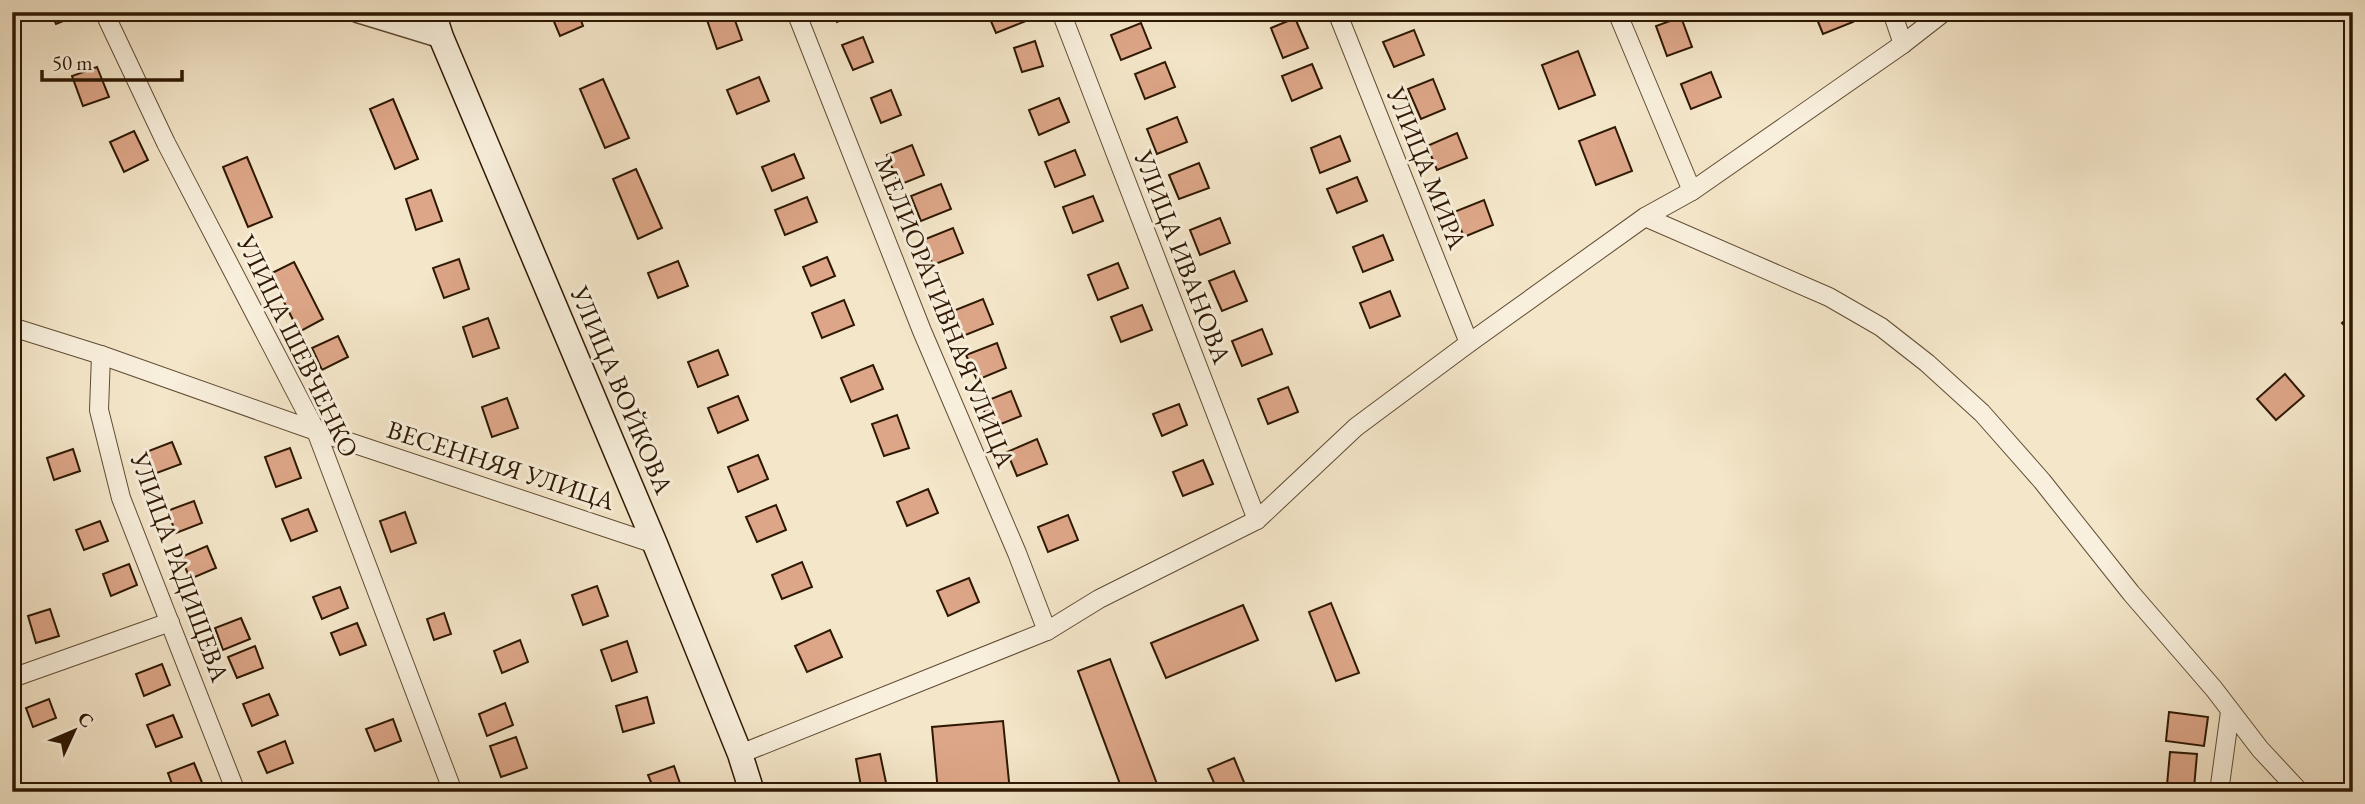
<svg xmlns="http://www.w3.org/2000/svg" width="2365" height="804" viewBox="0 0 2365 804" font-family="'EB Garamond',serif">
<rect width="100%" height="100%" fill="#f4e6c9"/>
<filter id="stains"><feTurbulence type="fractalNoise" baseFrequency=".00286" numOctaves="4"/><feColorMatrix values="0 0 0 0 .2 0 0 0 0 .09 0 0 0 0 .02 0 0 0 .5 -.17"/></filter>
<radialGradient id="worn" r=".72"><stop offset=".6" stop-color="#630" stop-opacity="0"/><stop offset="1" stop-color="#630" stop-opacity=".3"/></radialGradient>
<g fill="#dda688" stroke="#2e1803" stroke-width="2">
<path d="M51 12H85L56 24Z"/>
<path d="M550 12H578L583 26 560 36Z"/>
<path d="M718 12H732L742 40 717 49 706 17Z"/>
<path d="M833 12H861L837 22Z"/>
<path d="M987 12H1022L1026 21 996 33Z"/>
<path d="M1814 12H1849L1853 22 1823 34Z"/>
<path d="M1681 17 1692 47 1667 56 1656 26Z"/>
<path d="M1295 18 1308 48 1283 58 1271 28Z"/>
<path d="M1141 23 1151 48 1121 60 1111 35Z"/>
<path d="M1414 30 1424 55 1394 67 1383 42Z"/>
<path d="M863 37 873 62 853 70 842 45Z"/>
<path d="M1035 41 1043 66 1022 72 1014 48Z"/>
<path d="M1578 51 1595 95 1559 109 1542 65Z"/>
<path d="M1165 62 1175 87 1145 99 1135 74Z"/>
<path d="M1312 64 1322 88 1292 101 1282 76Z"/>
<path d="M97 67 109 97 83 106 72 76Z"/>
<path d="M1711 72 1721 97 1691 109 1681 84Z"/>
<path d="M759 77 769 101 737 114 727 90Z"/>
<path d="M603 79 629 138 605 148 580 89Z"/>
<path d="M1433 79 1445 109 1421 119 1408 89Z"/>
<path d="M891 90 901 115 881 123 871 98Z"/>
<path d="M1059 98 1069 122 1039 135 1029 110Z"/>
<path d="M393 99 418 159 395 169 370 109Z"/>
<path d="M1177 117 1187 142 1157 154 1147 129Z"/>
<path d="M1615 127 1632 171 1596 185 1579 141Z"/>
<path d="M134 131 148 160 124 172 110 142Z"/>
<path d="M1457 133 1467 158 1437 170 1427 146Z"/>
<path d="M1340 136 1350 161 1320 173 1311 148Z"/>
<path d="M912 145 924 175 899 185 887 155Z"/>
<path d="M1075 150 1085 175 1055 187 1045 162Z"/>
<path d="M794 154 804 178 772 191 762 167Z"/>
<path d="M247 157 272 217 248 227 223 167Z"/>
<path d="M1199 163 1209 188 1179 199 1169 175Z"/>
<path d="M636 169 662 228 638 239 613 179Z"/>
<path d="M1357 177 1367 201 1337 213 1327 189Z"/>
<path d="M941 184 951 209 921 221 911 196Z"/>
<path d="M431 190 442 221 416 230 406 199Z"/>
<path d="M1093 196 1103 221 1073 233 1063 207Z"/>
<path d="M807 197 817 222 785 235 775 210Z"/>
<path d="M1484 200 1493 225 1464 237 1454 212Z"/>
<path d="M1220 218 1230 243 1200 255 1190 230Z"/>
<path d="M953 228 963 253 933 265 923 240Z"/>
<path d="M1383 235 1393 260 1363 272 1353 247Z"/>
<path d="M827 257 835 276 811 286 803 267Z"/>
<path d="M459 259 469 289 444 298 433 268Z"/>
<path d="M678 261 688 286 658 298 648 273Z"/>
<path d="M294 262 323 319 299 332 270 274Z"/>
<path d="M1118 263 1128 288 1098 300 1088 275Z"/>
<path d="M1234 271 1247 301 1222 311 1209 281Z"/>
<path d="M1390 291 1400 316 1370 328 1360 303Z"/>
<path d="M983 299 993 324 963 336 953 311Z"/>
<path d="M844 300 854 325 822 338 812 313Z"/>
<path d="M1142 305 1152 330 1121 342 1111 317Z"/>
<path d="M2353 313V335L2342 323Z"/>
<path d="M488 318 499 348 473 357 463 327Z"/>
<path d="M1262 329 1272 354 1242 366 1232 341Z"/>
<path d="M338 336 348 357 322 370 312 348Z"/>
<path d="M997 343 1006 368 977 380 966 355Z"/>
<path d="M718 350 728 375 698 387 688 362Z"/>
<path d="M873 365 883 389 851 402 841 378Z"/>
<path d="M2285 374 2304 396 2276 420 2257 399Z"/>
<path d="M1288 387 1298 412 1268 424 1258 399Z"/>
<path d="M1011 391 1021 416 991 428 981 403Z"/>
<path d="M738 396 748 420 718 433 708 408Z"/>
<path d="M507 398 518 428 492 437 482 407Z"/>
<path d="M1179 404 1187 425 1162 436 1153 414Z"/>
<path d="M897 415 909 448 884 456 872 424Z"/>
<path d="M1037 439 1047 464 1017 476 1007 452Z"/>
<path d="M172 442 181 464 154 474 146 452Z"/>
<path d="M290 448 301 478 276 487 265 457Z"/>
<path d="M73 449 80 471 54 480 47 458Z"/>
<path d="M758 455 768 479 738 492 728 467Z"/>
<path d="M1203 460 1213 484 1183 496 1173 472Z"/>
<path d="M928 489 938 513 907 526 897 502Z"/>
<path d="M194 501 202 523 176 533 167 511Z"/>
<path d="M776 505 786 530 757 542 746 517Z"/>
<path d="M308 509 317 531 291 541 282 519Z"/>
<path d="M405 512 416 543 391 552 380 521Z"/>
<path d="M1068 515 1078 540 1048 552 1038 527Z"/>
<path d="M100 521 108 541 84 550 76 530Z"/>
<path d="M207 546 216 568 190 579 181 557Z"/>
<path d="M802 562 812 587 782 599 772 575Z"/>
<path d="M129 564 137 585 111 596 103 574Z"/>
<path d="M969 578 979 602 948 616 937 591Z"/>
<path d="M597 586 608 616 583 625 572 595Z"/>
<path d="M340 587 348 608 322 619 313 597Z"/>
<path d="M1331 603 1359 673 1336 681 1309 612Z"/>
<path d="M1243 605 1258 640 1166 678 1151 643Z"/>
<path d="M50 609 59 636 36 643 28 616Z"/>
<path d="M444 613 451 634 434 640 427 619Z"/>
<path d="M241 618 250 639 223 650 215 628Z"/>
<path d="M357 623 366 645 340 655 331 633Z"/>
<path d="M830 630 842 657 807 672 795 646Z"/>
<path d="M520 640 528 662 502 673 494 651Z"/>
<path d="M627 641 637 672 612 681 601 650Z"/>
<path d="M255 646 263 668 237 678 228 657Z"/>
<path d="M1110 659 1160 792H1123L1078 671Z"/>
<path d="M162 664 170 685 144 696 136 674Z"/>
<path d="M269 694 278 715 252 726 243 704Z"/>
<path d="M647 697 654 723 623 732 616 706Z"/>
<path d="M49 699 56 718 33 727 26 708Z"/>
<path d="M505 703 513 725 487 736 479 714Z"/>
<path d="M2169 712 2208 717 2204 746 2166 741Z"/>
<path d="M173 715 182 737 156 747 147 725Z"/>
<path d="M393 719 401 741 375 751 366 729Z"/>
<path d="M1003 721 1010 792H938L932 727Z"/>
<path d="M516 737 527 768 501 777 490 746Z"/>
<path d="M285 741 293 763 267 773 258 752Z"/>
<path d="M2170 752 2197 754 2194 788 2167 785Z"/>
<path d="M880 754 888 792H862L856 759Z"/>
<path d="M1234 758 1248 792H1218L1208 769Z"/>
<path d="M194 763 203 785 185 792H175L168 773Z"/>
<path d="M674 766 683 792H655L648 775Z"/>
<path d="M305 784 308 792H286Z"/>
</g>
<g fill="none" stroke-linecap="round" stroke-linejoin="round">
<g stroke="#604c34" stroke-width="20">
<g id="minor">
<path d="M104 12 166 143 316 431 453 792"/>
<path d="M796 12 922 331 1017 553 1047 631"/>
<path d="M1061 12 1257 520"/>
<path d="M1337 12 1469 343"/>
<path d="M1617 12 1692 191"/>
<path d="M1892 12 1903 44"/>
<path d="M1645 217 1829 297 1881 327 1927 363 1982 413 2042 481 2131 593 2214 689 2260 749 2300 792"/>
<path d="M12 327 101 355 316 431 655 544"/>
<path d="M101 355 99 410 121 498 236 792"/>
<path d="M12 678 170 622"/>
<path d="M740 754 1047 631 1099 599 1257 520 1356 427 1469 343 1645 217 1692 191 1903 44 1944 12"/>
<path d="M2219 792 2230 712"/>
</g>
</g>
<g stroke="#604c34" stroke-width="24">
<path id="tertiary" d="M359 12 441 37"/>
</g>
<g stroke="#2e1803" stroke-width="27">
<path id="secondary" d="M433 12 441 37 655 544 740 754 752 792"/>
</g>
<use href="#minor" stroke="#f8efdc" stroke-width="18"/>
<use href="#tertiary" stroke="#f8efdc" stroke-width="21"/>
<use href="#secondary" stroke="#f8efdc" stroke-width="24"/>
</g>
<g text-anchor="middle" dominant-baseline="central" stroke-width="6" stroke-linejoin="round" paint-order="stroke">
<g font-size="26" fill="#2e1803" stroke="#f8efdc">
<text transform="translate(1427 168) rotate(68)">УЛИЦА МИРА</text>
<text transform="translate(1183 257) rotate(69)">УЛИЦА ИВАНОВА</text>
<text transform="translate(945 312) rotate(68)">МЕЛИОРАТИВНАЯ УЛИЦА</text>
<text transform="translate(298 346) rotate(64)">УЛИЦА ШЕВЧЕНКО</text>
<text transform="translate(622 390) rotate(67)">УЛИЦА ВОЙКОВА</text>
<text transform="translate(501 465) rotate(18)">ВЕСЕННЯЯ УЛИЦА</text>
<text transform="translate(180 567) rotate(70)">УЛИЦА РАДИЩЕВА</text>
</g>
</g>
<rect width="2365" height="804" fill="none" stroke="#f4e6c9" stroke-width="42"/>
<rect x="14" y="14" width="2337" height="776" fill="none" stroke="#2e1803" stroke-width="3.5"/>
<rect x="21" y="21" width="2323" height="762" fill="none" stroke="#2e1803" stroke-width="2"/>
<g transform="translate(74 731) rotate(46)" stroke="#f8efdc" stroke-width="5" paint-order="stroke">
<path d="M0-5L12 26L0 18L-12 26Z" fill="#2e1803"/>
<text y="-10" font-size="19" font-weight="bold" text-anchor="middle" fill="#2e1803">С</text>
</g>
<path d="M42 70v10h140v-10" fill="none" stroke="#2e1803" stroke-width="3.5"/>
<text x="52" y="70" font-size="21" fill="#2e1803" stroke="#f8efdc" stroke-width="5" paint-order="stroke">50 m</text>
<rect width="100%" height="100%" filter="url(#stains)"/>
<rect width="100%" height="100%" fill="url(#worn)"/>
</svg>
